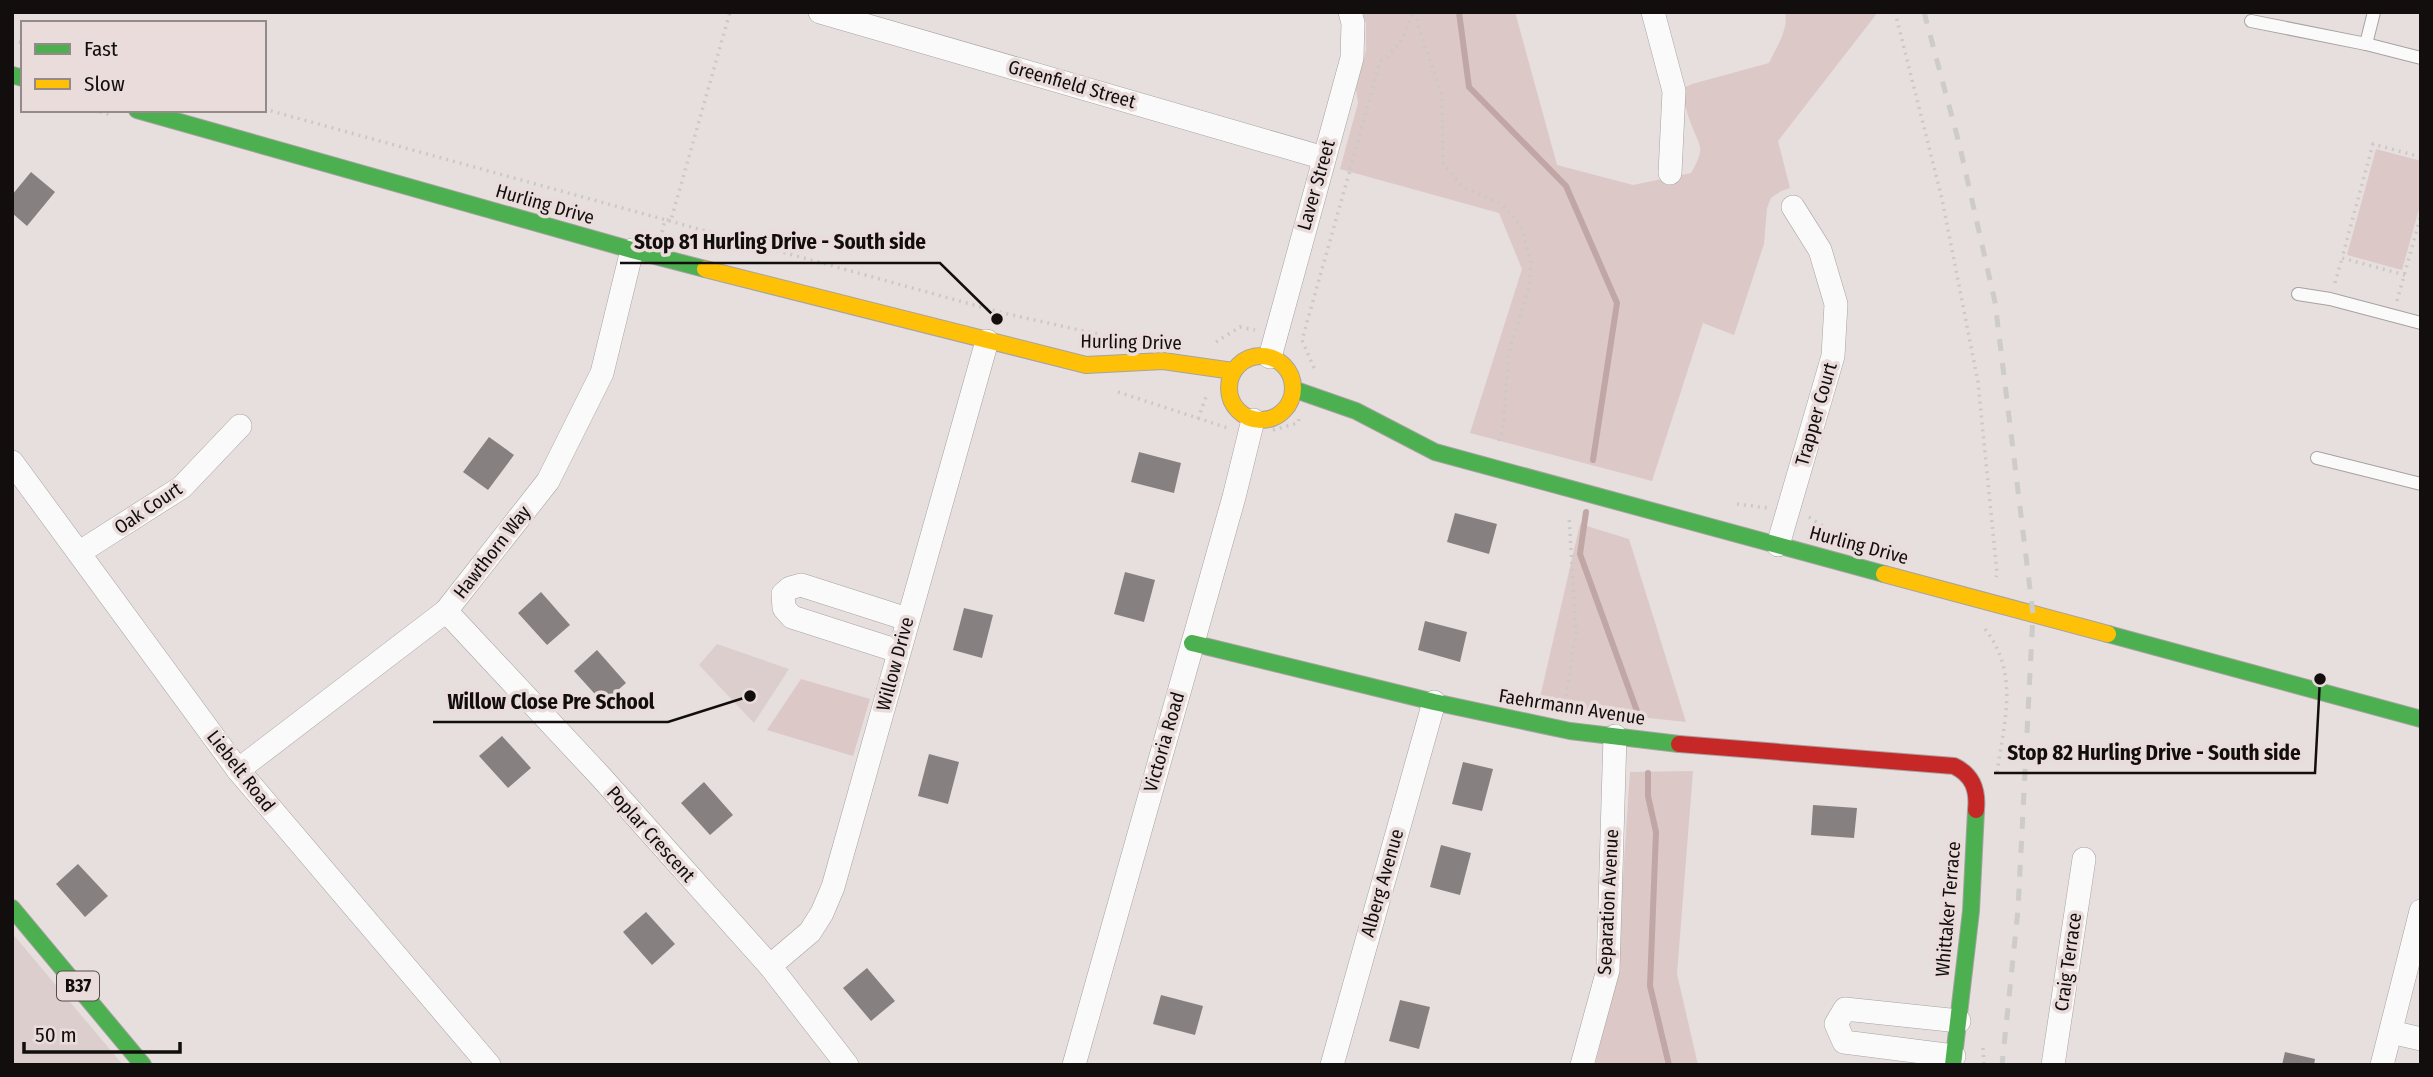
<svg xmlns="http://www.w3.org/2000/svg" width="2433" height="1077" viewBox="0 0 2433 1077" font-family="'Fira Sans Condensed',sans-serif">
<rect width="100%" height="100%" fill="#e6dfde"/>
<g fill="#ddcece">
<path d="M717 644 789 669 754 723 699 665Z"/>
<path d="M12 933 123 1065H12Z"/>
</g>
<g fill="#dcc8c7">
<path d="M1363 12H1515L1557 165 1633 185 1691 173C1707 146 1699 147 1690 121 1686 111 1684 100 1681 89L1692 84 1769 63C1776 48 1789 29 1785 12H1878L1778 141 1790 188 1781 191 1771 198 1767 208 1764 244 1734 335 1703 323 1652 481 1470 433 1522 269 1499 213 1340 169 1358 103 1356 89 1366 50V24Z"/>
<path d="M2376 149 2421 161V202L2402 270 2347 255Z"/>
<path d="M1580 524 1629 539 1686 722 1538 706Z"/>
<path d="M801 679 870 699 853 756 767 730Z"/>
<path d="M1693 771 1677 974 1698 1065H1595L1616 980 1630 772Z"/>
</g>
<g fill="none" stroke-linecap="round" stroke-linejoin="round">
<g stroke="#c0a6a5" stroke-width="6">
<path d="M1459 12 1469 87 1566 186 1617 303 1593 460"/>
<path d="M1586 512 1580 554 1638 714"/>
<path d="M1648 773V796L1656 832 1650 986 1669 1065"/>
</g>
</g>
<g fill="#868080">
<path d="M31 172 55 192 27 226 12 213V195Z"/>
<path d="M489 437 514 455 488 490 463 472Z"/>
<path d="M1139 452 1181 463 1174 493 1131 482Z"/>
<path d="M1455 513 1497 524 1489 554 1447 542Z"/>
<path d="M1125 572 1155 580 1144 622 1114 614Z"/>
<path d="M541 592 570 625 547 645 518 613Z"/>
<path d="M964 608 993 615 982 658 953 650Z"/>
<path d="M1425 621 1467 632 1460 662 1418 650Z"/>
<path d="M597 650 626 683 603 703 574 671Z"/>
<path d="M502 736 531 768 508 788 479 756Z"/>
<path d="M929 754 959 762 948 804 918 796Z"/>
<path d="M1463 762 1493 769 1482 811 1452 804Z"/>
<path d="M704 782 733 815 710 835 681 803Z"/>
<path d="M1813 805 1857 808 1854 838 1811 835Z"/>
<path d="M1441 845 1471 853 1460 895 1430 887Z"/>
<path d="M78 864 108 896 85 917 56 884Z"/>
<path d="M646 912 675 944 652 965 623 932Z"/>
<path d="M867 968 895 1001 871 1021 843 988Z"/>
<path d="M1161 995 1203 1006 1195 1035 1153 1024Z"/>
<path d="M1400 1000 1430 1007 1419 1049 1389 1041Z"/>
<path d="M2285 1052 2315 1059 2314 1065H2282Z"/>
</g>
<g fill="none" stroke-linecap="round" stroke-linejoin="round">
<g stroke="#a7a2a2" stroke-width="14">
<g id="lane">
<path d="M2251 21 2366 44 2421 58"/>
<path d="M2366 44 2374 12"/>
<path d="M2298 294 2330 299 2421 323"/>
<path d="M2317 458 2421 484"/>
</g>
</g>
<g stroke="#a7a2a2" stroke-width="24">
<g id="street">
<path d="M820 12 1324 158"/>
<path d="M1653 12 1674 91 1670 173"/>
<path d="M1270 357 1352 58 1353 23 1350 12"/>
<path d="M12 462 238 770 489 1065"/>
<path d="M1778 545 1833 356 1836 304 1820 250 1793 207"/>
<path d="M80 552 182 487 240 426"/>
<path d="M446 611 601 777 770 966 847 1065"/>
<path d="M898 651 792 617 784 608 783 594 790 588 801 585 907 619"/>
<path d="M238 770 446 611 548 481 602 373 632 250"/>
<path d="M770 966 810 932 822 913 833 887 987 341"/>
<path d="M2391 1032 2421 1039"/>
<path d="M1954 1056 1844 1042 1836 1024 1845 1009 1959 1021"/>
<path d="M1074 1065 1234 497 1253 420"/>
<path d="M1332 1065 1434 702"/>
<path d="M1582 1065 1608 970 1615 736"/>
<path d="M2053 1065 2084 859"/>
<path d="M2382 1065 2421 911"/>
</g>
</g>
<g stroke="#a7a2a2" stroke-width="18">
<g id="fast">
<path d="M12 75 23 78"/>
<path d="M137 110 632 250 705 269"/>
<path d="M1293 389 1356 411 1435 452 1884 574"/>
<path d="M2108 634 2421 719"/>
<path d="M1192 643 1434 702 1570 731 1679 744"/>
<path d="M12 908 143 1065"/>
<path d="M1953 1065 1971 911 1976 810"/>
</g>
</g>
<g stroke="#a7a2a2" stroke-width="18">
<g id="slow">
<path d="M705 269 1086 365 1163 361 1233 371"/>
<circle cx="1261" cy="388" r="32"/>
<path d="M1884 574 2108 634"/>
</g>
</g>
<g stroke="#a7a2a2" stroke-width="18">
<path id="jam" d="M1679 744 1954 766C1973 775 1978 790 1976 810"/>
</g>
<g stroke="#cbc9c8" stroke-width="3.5" stroke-dasharray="2 5" stroke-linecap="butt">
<path d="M1416 12 1418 25 1442 96 1443 163 1463 187 1503 205 1520 225 1531 261 1530 283 1509 352 1503 428 1499 441"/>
<path d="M1895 12 1942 199 1978 382 1997 573 1996 577"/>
<path d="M12 40 23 43"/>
<path d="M264 109 1003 313 1102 335"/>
<path d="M93 110 112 115"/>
<path d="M1350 169 1380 62 1400 43 1414 12"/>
<path d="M662 232 665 220H671L730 12"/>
<path d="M2405 275 2342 258 2373 144 2421 157"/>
<path d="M2335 283 2342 258"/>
<path d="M2397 301 2421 215"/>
<path d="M1216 342 1240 327 1255 330"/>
<path d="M1314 368 1302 340 1350 170"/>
<path d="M1118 392 1231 429"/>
<path d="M1198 419 1207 394"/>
<path d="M1273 430 1298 423 1299 419"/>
<path d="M1737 504 1768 508"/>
<path d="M1809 517 1826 528"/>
<path d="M1985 629C2020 674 2004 721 1997 773"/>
<path d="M1565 703 1576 631 1569 516"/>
<path d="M1983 1048 1984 1065"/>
</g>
<use href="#lane" stroke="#fbfafa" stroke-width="12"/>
<use href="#street" stroke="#fbfafa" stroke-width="23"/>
<use href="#fast" stroke="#4caf50" stroke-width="16"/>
<use href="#slow" stroke="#ffc107" stroke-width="16"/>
<use href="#jam" stroke="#c62828" stroke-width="16"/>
<path stroke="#cecbcb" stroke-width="5" stroke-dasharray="12 12" stroke-linecap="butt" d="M1924 12 1959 143 1995 302 2033 614 2018 910 2002 1065"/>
</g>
<g text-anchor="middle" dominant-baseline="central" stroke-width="7" stroke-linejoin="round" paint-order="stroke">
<rect fill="#e9dcdb" stroke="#524c4c" stroke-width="2" x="57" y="971.5" width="42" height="29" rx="5"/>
<g font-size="18" font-weight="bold" fill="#120e0e">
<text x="78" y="986">B37</text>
</g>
<g font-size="19" fill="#120e0e" stroke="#e9dcdb">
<text transform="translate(1072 84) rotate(16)">Greenfield Street</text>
<text transform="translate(1316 185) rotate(-74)">Laver Street</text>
<text transform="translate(545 204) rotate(16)">Hurling Drive</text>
<text transform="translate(1131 342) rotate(1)">Hurling Drive</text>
<text transform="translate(1816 414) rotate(-74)">Trapper Court</text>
<text transform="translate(148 508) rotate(-34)">Oak Court</text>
<text transform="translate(1859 545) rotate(15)">Hurling Drive</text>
<text transform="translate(492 552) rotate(-52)">Hawthorn Way</text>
<text transform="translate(895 664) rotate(-75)">Willow Drive</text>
<text transform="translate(1572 707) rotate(9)">Faehrmann Avenue</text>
<text transform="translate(1164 742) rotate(-74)">Victoria Road</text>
<text transform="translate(241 771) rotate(52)">Liebelt Road</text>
<text transform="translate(651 834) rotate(48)">Poplar Crescent</text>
<text transform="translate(1382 883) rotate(-74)">Alberg Avenue</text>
<text transform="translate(1608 902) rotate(-87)">Separation Avenue</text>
<text transform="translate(1948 909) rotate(-85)">Whittaker Terrace</text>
<text transform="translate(2068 962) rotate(-82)">Craig Terrace</text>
</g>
</g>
<path fill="none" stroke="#120e0e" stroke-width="2.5" d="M997 319L940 263H620M750 696L668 722H433M2320 679L2315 773H1994"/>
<g fill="#120e0e" stroke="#e9dcdb" stroke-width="2.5">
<circle cx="997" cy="319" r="7"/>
<circle cx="750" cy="696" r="7"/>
<circle cx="2320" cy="679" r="7"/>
</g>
<g font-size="21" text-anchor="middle" font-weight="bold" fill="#120e0e" stroke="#e9dcdb" stroke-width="7" stroke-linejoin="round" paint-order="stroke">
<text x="780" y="249">Stop 81 Hurling Drive - South side</text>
<text x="551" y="709">Willow Close Pre School</text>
<text x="2154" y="760">Stop 82 Hurling Drive - South side</text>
</g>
<rect width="2433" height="1077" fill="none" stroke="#120e0e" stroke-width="28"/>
<rect x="21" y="21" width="245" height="91" fill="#e9dcdb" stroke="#938a89" stroke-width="2"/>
<rect x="35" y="44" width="35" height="10" fill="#4caf50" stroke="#938a89" stroke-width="2"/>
<text x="84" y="56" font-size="21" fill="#120e0e">Fast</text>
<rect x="35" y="79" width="35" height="10" fill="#ffc107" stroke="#938a89" stroke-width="2"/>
<text x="84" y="91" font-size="21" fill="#120e0e">Slow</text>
<path d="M24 1042v10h156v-10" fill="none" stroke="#120e0e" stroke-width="3.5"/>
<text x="35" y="1042" font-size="21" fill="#120e0e" stroke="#e9dcdb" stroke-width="5" paint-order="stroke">50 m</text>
</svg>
